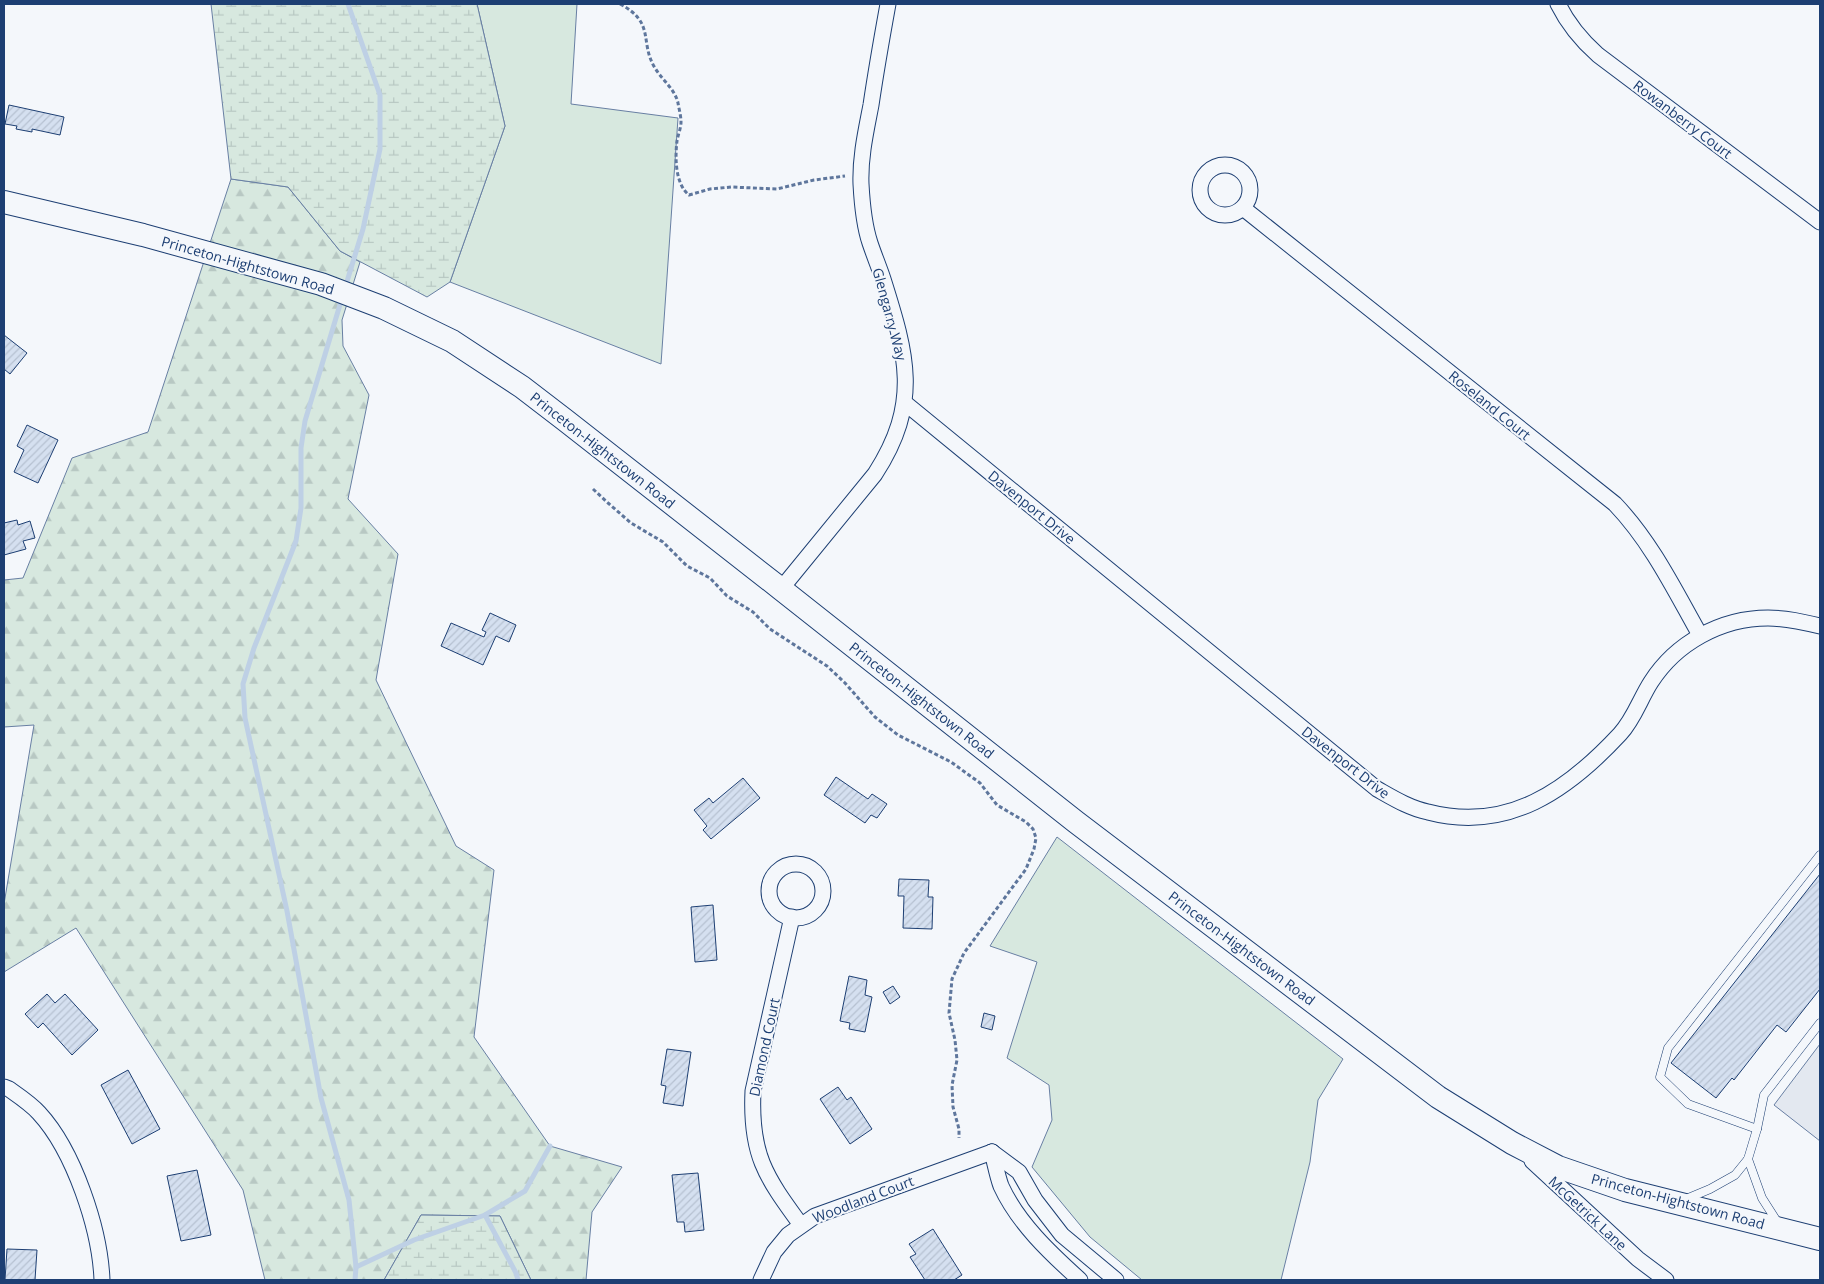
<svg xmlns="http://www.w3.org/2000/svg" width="1824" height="1284" viewBox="0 0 1824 1284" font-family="'Open Sans',sans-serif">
<defs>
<pattern id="forest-firs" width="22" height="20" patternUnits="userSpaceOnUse" patternTransform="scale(1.25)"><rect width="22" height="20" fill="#d7e8df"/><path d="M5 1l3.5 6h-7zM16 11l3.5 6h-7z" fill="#b8c8c3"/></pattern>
<pattern id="wetland-marsh" width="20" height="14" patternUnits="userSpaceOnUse" patternTransform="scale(1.25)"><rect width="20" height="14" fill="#d7e8df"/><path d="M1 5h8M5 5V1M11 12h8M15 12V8" fill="none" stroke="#b8c8c3"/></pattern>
<pattern id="building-hatch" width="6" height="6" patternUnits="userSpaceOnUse" patternTransform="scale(1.25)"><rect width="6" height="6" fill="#d5e0f0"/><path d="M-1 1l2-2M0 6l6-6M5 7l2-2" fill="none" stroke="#b6c1d1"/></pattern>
</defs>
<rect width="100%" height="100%" fill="#f4f7fb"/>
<g fill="#d7e8df" stroke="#687fa3">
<path d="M477 4H577L571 104 678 118 661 364 450 282 505 126Z"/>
<path d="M1057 837 1343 1059 1318 1100 1310 1162 1281 1280H1142L1090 1237 1032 1167 1052 1120 1049 1085 1007 1058 1037 962 990 946Z"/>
</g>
<path fill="url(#forest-firs)" stroke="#687fa3" d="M231 179 288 187 340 251 360 262 342 320 343 346 369 395 348 499 398 554 376 680 456 846 494 870 474 1037 550 1146 622 1167 592 1212 586 1280H531L500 1216 421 1215 384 1280H265L243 1190 76 928 4 972V904L34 725 4 727V580L23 578 72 458 148 432Z"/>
<g fill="url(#wetland-marsh)" stroke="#687fa3">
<path d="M211 4H477L505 126 450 282 427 297 340 251 288 187 231 179Z"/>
<path d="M421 1215 500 1216 531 1280H384Z"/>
</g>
<path fill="#e3e8f0" stroke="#687fa3" d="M1820 1044V1141L1774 1105Z"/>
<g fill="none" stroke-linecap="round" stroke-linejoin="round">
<g stroke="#bed0e5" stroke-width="5">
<path d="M345 288 363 229 380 149V95L348 4"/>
<path d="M342 298 305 421 301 448V508L296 541 254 648 243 684 245 718 287 911 321 1098 349 1200 356 1267 355 1280"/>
<path d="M485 1215 516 1273 518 1280"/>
<path d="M356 1267 414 1240 485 1215 525 1191 550 1146"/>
</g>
</g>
<g fill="url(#building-hatch)" stroke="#1d3f73">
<path d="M9 105 64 117 60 135 32 129V132L16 129 17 126 5 124Z"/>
<path d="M4 335 27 353 10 374 4 369Z"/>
<path d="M27 425 58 440 38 483 14 472 24 450 17 446Z"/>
<path d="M17 520 18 525 30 521 35 538 23 541 26 549 4 555V523Z"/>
<path d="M490 613 516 625 509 642 496 636 483 665 441 646 451 623 484 637 486 632 482 630Z"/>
<path d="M836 777 868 799 872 794 887 804 877 818 871 815 865 823 824 795Z"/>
<path d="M743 778 760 798 711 839 703 830 707 826 694 810 709 798 713 803Z"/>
<path d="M1820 874V989L1786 1032 1777 1025 1734 1080 1732 1078 1716 1098 1671 1063Z"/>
<path d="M899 879 929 880 928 897H933L932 929 903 928 904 896H898Z"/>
<path d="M713 905 717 960 695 962 691 907Z"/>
<path d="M849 976 867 980 865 995 872 997 865 1032 849 1029 850 1023 840 1021Z"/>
<path d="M893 986 900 997 890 1004 883 992Z"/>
<path d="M47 994 55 1003 65 994 98 1030 72 1055 43 1023 38 1028 25 1014Z"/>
<path d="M984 1013 995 1016 992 1030 981 1027Z"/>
<path d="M667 1049 691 1052 683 1106 663 1103 666 1086 661 1085Z"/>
<path d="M128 1070 160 1129 132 1144 101 1085Z"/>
<path d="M838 1087 847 1100 851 1097 872 1129 850 1144 820 1099Z"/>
<path d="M197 1170 211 1235 181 1241 167 1176Z"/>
<path d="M698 1173 704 1230 685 1232 684 1222H677L672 1175Z"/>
<path d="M933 1229 962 1275 954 1280H925L910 1257 916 1254 909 1244Z"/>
<path d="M7 1249 37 1250 35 1280H5Z"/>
</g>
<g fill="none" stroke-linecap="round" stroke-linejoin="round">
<g stroke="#1d3f73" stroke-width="9">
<g id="lane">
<path d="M1757 1129 1688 1104 1660 1077 1668 1048 1820 855"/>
<path d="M1748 1159 1762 1198 1778 1223"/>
<path d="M1686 1199 1710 1189 1735 1175 1748 1159 1757 1129 1764 1095 1820 1023"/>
</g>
</g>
<g stroke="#1d3f73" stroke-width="17">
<g id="street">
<path d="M1558 4C1568 24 1581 40 1598 55L1820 222"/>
<circle cx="1225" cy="190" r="25"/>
<path d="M1243 208 1615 504C1652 543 1674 589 1700 635"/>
<path d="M905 403 1377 789C1393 798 1409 808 1428 812 1508 833 1568 790 1620 734 1634 719 1640 699 1651 682 1676 643 1721 618 1768 618 1786 618 1803 622 1820 626"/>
<path d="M781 589 875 474C921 403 907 355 883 279 879 267 874 255 870 243 864 225 862 203 861 184 860 157 866 131 871 105 876 71 882 37 888 4"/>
<circle cx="796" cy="891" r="27"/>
<path d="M792 917 753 1091C750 1154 765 1176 801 1225"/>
<path d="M4 1087 9 1089C19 1096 31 1104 39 1113 74 1151 100 1229 102 1280"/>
<path d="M992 1152 1019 1172 1035 1200 1062 1235 1116 1280"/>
<path d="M992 1152C995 1163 997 1175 1001 1186 1018 1223 1050 1253 1080 1280"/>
<path d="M1532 1161 1638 1259 1666 1280"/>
<path d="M761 1280 774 1252 788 1235 815 1216 992 1152"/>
</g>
</g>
<g stroke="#1d3f73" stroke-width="24">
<path id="primary" d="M4 202 143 235 321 284 384 308 452 341 522 387 565 420 781 589 1076 822 1438 1097 1512 1143 1558 1167 1625 1190 1820 1239"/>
</g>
<g stroke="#5e769c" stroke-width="3" stroke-dasharray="4 2.5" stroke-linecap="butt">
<path d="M620 4C656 23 639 42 655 68 662 80 675 89 678 103 679 109 681 116 681 122 681 128 678 135 677 141 675 157 675 184 689 195L710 189 731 187 777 189 814 180 845 176"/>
<path d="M593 489 608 503 631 523 663 542 687 566 710 578 727 596 753 612 770 629 827 666 845 683 875 717 898 735 951 762 980 783 997 805 1026 822 1033 829 1036 838 1034 849 1026 869 964 953 952 979 949 1013 955 1040 957 1060 952 1085 953 1107 959 1129V1138"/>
</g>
<use href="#lane" stroke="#f4f7fb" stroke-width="8"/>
<use href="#street" stroke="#f4f7fb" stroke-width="15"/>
<use href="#primary" stroke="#f4f7fb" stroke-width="22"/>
</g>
<g text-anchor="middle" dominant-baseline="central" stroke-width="4" stroke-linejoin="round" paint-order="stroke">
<g font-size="14" fill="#1d3f73" stroke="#f4f7fb">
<text transform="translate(1683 119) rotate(37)">Rowanberry Court</text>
<text transform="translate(248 265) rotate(16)">Princeton-Hightstown Road</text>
<text transform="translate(890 314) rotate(75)">Glengarry Way</text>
<text transform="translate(1490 405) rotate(39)">Roseland Court</text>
<text transform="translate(603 450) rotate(38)">Princeton-Hightstown Road</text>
<text transform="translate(1032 507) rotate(39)">Davenport Drive</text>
<text transform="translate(922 700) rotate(38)">Princeton-Hightstown Road</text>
<text transform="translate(1346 762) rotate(38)">Davenport Drive</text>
<text transform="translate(1242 948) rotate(37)">Princeton-Hightstown Road</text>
<text transform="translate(764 1047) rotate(-78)">Diamond Court</text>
<text transform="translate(863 1199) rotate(-21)">Woodland Court</text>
<text transform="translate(1678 1201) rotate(15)">Princeton-Hightstown Road</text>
<text transform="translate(1588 1213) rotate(43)">McGetrick Lane</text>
</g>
</g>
<rect width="1824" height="1284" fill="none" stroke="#1d3f73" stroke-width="10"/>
</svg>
